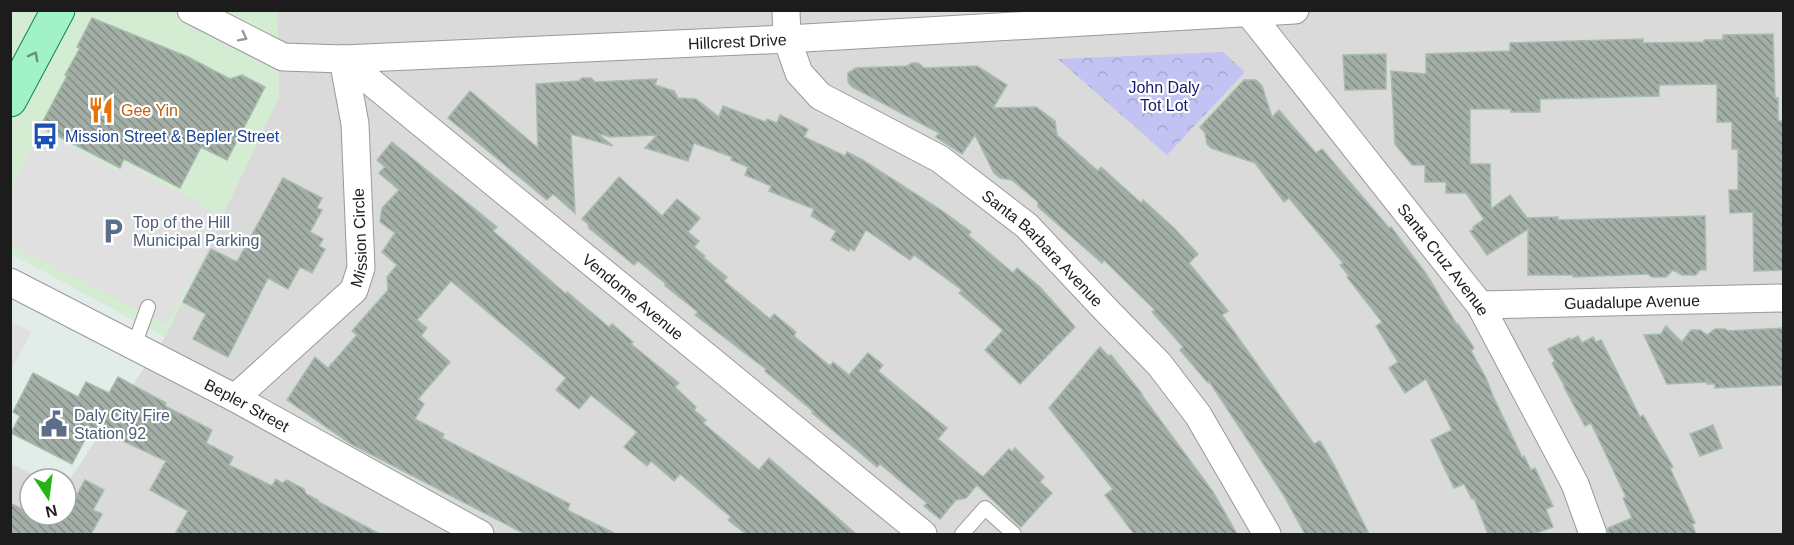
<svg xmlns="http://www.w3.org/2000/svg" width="1794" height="545" viewBox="0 0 1794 545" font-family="Arial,sans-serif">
<defs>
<pattern id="park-crowns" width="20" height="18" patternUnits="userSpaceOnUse" patternTransform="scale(1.5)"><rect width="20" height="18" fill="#c2c3f3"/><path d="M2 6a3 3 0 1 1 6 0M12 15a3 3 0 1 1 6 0" fill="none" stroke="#a6a7d0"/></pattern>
<pattern id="building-back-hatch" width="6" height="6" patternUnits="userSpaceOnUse" patternTransform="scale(1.5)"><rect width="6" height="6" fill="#a2aea6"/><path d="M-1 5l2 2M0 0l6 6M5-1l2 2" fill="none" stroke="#838d86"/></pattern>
</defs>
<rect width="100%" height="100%" fill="#e2ece8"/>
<path fill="#d9dad9" d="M277 11H1783V534H11L10 463 42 479H30V515H66V485L165 337 279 97Z"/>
<path fill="#d4ecd2" d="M10 11H277L279 97 165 337 11 254Z"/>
<path fill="url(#park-crowns)" d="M1223 52 1245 72 1167 155 1058 59Z"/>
<g fill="#e0e0e0">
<path d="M42 129 118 172 125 163 224 217 166 324 11 245 10 190Z"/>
<path d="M11 322 31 332 11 371Z"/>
</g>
<g fill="url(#building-back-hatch)" stroke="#a6bcad" stroke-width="1.5">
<path d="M92 18 188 57 230 79 242 75 265 87 227 160 201 147 180 188 124 159 120 168 40 127 67 76 65 75 80 48 77 47Z"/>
<path d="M1773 34 1775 98H1778V121H1784V270L1754 271 1753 212 1730 213 1729 190H1738V149H1732V122H1717V84L1659 85V96L1540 99V112H1511V109H1470V164H1490L1491 209 1510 195 1527 218 1558 217V220L1705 216 1706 270H1700L1696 275H1682L1673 270 1666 277H1652L1648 274 1573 277V275H1528V229L1487 255 1470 231 1474 229 1473 227 1484 219 1466 193H1446V182H1425V165H1412L1395 144 1391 71 1426 74V54L1510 51V43L1643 39V43L1704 42V40H1723V35Z"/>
<path d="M1386 54V89L1345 90 1343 55Z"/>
<path d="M912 63H918L924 68 977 66 1007 85 993 108 1036 107 1055 121 1057 135 1098 171 1101 167 1141 203 1143 200 1175 229 1198 254 1189 263 1228 311 1222 315 1314 444 1320 441 1334 465 1369 534H1305L1283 494 1226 407 1209 381 1208 383 1180 350 1183 347 1152 312 1155 310 1104 260 1102 263 1038 207V202L1012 180 1000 178 994 173 975 135 962 154 936 137 939 133 852 87 848 82V73L856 68 907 66Z"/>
<path d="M582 78H591L595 82 657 79 655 85 674 91 678 98 696 99 719 117 723 106 766 122 767 119 777 123 780 115 808 129 804 137 845 156 847 152 861 159 941 210 971 232 968 235 1013 273 1017 268 1040 287 1075 327 1020 384 985 350 1003 330 959 293 962 290 914 255 910 260 866 230 854 251 850 248 849 251 831 240 836 231 811 216 814 209 769 191 771 186 745 175 748 167 731 160 732 157 694 143 688 161 645 148 657 135 610 137 597 133 613 146 571 134 575 213 553 194 547 200 448 118 470 91 538 148 536 84 579 81Z"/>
<path d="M1244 80H1256L1262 86 1272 117 1279 110 1316 153 1322 149 1389 228 1391 227 1427 275 1457 325 1458 324 1474 348 1471 351 1486 378 1493 396 1522 457 1524 456 1531 470 1535 468 1553 506 1546 509 1553 527 1534 534H1488L1474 498 1472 499 1464 484 1454 488 1431 440 1452 430 1426 379 1405 393 1389 368 1398 362 1376 326 1382 322 1347 277 1349 276 1340 265 1343 263 1289 198 1284 202 1255 163 1211 148 1207 144 1205 133 1200 127Z"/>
<path d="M392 142 497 227 493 231 566 294 567 292 609 327 612 324 633 342 631 344 679 383 675 387 696 407 694 410 706 420 703 423 759 470 769 458 856 534H746L728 520 731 517 680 474 674 481 651 461 647 466 624 447 637 432 591 395 579 409 556 390 566 378 451 281 417 320 427 328 421 336 450 362 418 399 424 404 415 419 444 434 442 438 570 504 567 510 616 534H525L351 444 287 400 315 357 328 368 357 335 352 331 388 290 387 277 397 265 382 252 395 233 380 222 382 208 399 190 379 173 385 167 377 160Z"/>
<path d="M619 177 662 216 677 199 700 218 688 232 699 241 694 247 705 256 704 258 727 277 724 281 770 319 774 314 796 332 794 336 830 366 833 362 849 375 868 353 883 365 878 371 947 428 938 439 983 477 1009 449 1012 452 1015 448 1044 477 1040 482 1052 493 1021 527 977 485 966 498 956 500 940 519 924 506 927 503 880 464 877 467 812 413 814 412 765 371 766 369 695 315 698 312 665 286V283L638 261 634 265 589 228 588 224 582 219Z"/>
<path d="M283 178 322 198 317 208 322 210 310 232 323 239 319 246 325 249 312 273 300 267 288 289 268 278 228 357 193 339 206 314 183 302 211 249 237 262Z"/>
<path d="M1666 326 1682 342 1691 330H1700L1707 335 1715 329H1725L1728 331 1784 328V385L1715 388V384H1707V382L1667 384 1644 335 1661 334Z"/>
<path d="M1578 336 1582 343 1593 337 1596 342 1601 340 1640 417 1643 415 1673 467 1670 468 1695 523 1692 524 1696 534H1608V528L1632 518 1623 498 1626 497 1591 423 1585 426 1564 387H1565L1552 363 1555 361 1548 349 1570 338 1571 340Z"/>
<path d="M1100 347 1108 356 1111 355 1142 394H1141L1213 492 1237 534H1134L1105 495 1113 489 1049 408Z"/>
<path d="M33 373 78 397 86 382 109 393 118 377 166 403 165 406 212 430 206 443 233 457 229 465 272 486 276 479 282 483 287 480 304 489 306 494 318 500 317 501 380 534H175L188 511 150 490 166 461 104 432 100 440 88 434 72 464 11 433 20 416 13 412Z"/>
<path d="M1713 425 1722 448 1700 456 1690 434Z"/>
<path d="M85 480 104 490 93 510 102 514 91 534H10V503L30 513V515H66Z"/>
</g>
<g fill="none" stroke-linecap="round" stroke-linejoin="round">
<g stroke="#999" stroke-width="16">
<g id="lane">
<path d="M134 346 148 307"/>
<path d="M962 534 985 508 1014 534"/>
</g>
</g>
<g stroke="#999" stroke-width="29">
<g id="street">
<path id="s1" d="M191 10 283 57 343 59 787 39 1295 10"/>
<path id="s2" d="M786 10 787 39 799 73 820 96 940 159 1027 226 1108 312 1159 364 1198 415 1267 534"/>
<path id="s3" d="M1249 13 1480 305 1575 484 1593 534"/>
<path id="s4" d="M343 59 923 534"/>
<path id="s5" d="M10 282 235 398 480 534"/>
<path id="s6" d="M1480 305 1784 298"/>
<path id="s7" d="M235 398 354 290 361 268 355 124 343 59"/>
</g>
</g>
<g stroke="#0e8651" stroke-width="35">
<path id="primary" d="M10 100 58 10"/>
</g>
<use href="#lane" stroke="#fff" stroke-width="14"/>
<use href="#street" stroke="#fff" stroke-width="27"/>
<use href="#primary" stroke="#a1f2c6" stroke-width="33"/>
</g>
<defs><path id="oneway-chevron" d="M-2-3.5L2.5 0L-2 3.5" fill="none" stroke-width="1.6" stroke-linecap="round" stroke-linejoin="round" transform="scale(1.5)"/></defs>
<use stroke="#999" href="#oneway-chevron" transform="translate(243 37) rotate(27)"/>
<use stroke="#65927a" href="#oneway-chevron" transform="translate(34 56) rotate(-62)"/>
<defs>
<g id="restaurant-bare" transform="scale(2.07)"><path d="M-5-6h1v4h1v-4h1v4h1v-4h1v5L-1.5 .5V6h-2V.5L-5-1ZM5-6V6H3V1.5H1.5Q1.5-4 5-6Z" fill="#e8710a" stroke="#fff" stroke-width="2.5" paint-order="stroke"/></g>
<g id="bus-bare" transform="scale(2.07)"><path d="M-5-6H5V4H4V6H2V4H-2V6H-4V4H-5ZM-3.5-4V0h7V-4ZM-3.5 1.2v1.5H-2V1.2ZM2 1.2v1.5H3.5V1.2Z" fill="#1a4fb4" stroke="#fff" stroke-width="2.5" paint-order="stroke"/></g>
<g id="parking-bare" transform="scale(2.07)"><path d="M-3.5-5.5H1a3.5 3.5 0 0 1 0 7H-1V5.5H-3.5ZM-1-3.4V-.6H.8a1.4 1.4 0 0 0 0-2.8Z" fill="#5c6f8a" stroke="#fff" stroke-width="2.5" paint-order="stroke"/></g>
<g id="civic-bare" transform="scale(2.07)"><path d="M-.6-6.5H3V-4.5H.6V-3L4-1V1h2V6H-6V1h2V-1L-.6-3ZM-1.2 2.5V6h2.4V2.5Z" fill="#5c6f8a" stroke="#fff" stroke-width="2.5" paint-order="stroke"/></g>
</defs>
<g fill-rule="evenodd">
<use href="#restaurant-bare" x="101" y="110"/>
<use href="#bus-bare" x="45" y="136"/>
<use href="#parking-bare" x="113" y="231"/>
<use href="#civic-bare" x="54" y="424"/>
</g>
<g text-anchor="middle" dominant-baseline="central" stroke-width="4.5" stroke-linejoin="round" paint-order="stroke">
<g font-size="16" fill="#1c1c1c" stroke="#fff">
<text stroke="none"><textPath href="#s1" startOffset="558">Hillcrest Drive</textPath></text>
<text stroke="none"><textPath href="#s7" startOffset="214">Mission Circle</textPath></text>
<text stroke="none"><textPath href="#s2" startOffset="368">Santa Barbara Avenue</textPath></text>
<text stroke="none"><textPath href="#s3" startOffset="314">Santa Cruz Avenue</textPath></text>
<text stroke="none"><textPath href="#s4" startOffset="375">Vendome Avenue</textPath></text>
<text stroke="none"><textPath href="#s6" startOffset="152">Guadalupe Avenue</textPath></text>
<text stroke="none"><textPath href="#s5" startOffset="267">Bepler Street</textPath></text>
</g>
<g font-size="16" fill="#15186e" stroke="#fff">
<text x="1164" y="87">John Daly<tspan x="1164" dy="18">Tot Lot</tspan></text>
</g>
<g font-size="16" fill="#c56008" stroke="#fff" text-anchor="start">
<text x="121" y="110">Gee Yin</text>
</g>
<g font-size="16" fill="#164399" stroke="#fff" text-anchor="start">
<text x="65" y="136">Mission Street &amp; Bepler Street</text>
</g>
<g font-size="16" fill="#4e5e75" stroke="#fff" text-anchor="start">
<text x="133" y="222">Top of the Hill<tspan x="133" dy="18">Municipal Parking</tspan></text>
<text x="74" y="415">Daly City Fire<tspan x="74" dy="18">Station 92</tspan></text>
</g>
</g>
<rect width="1794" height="545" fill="none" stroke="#1c1c1c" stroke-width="24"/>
<g transform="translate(48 497) rotate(167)"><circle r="28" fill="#ffffff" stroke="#a4a4a4" stroke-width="1.5"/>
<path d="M0-4.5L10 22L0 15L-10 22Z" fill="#25b513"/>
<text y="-9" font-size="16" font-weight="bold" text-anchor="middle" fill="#1c1c1c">N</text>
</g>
</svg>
